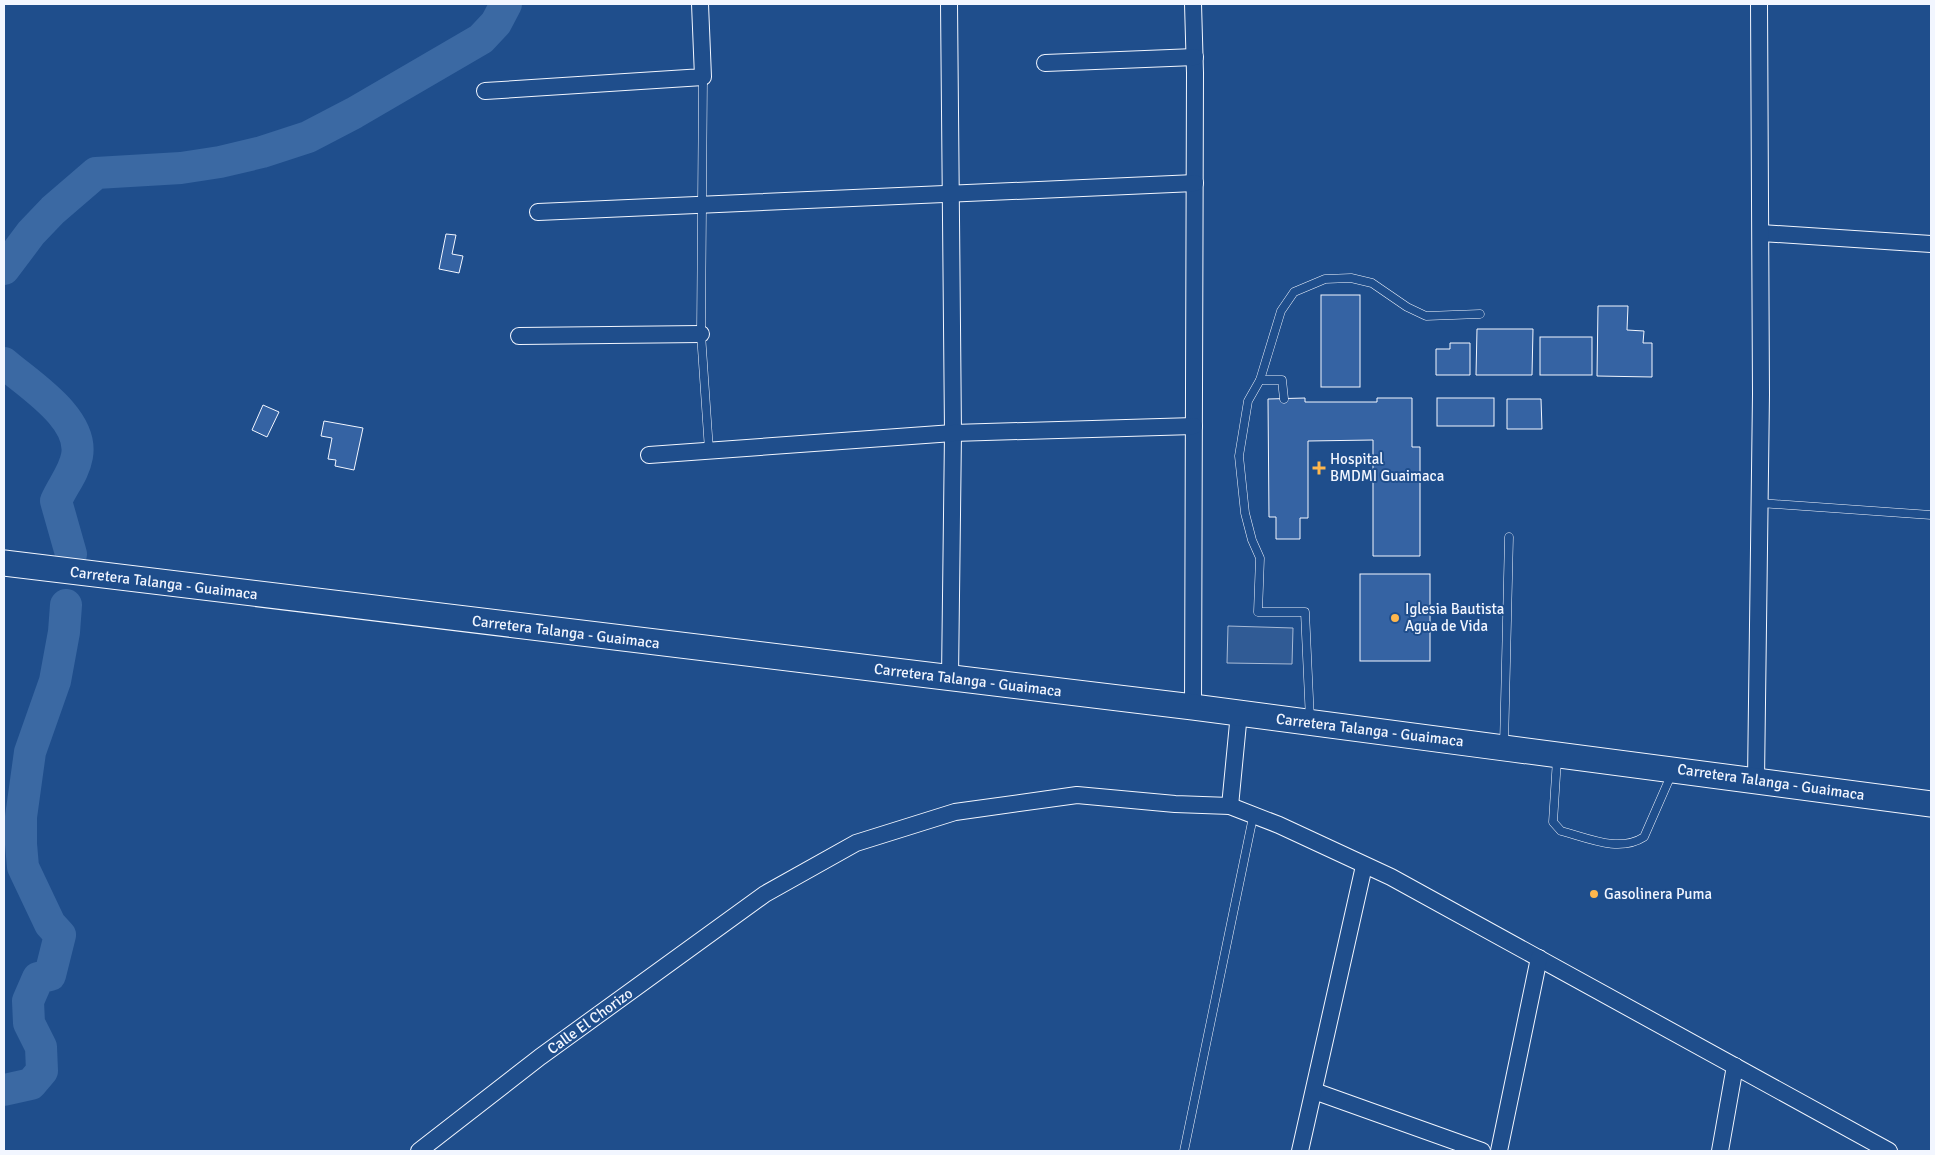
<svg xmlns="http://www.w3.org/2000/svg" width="1935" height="1155" viewBox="0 0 1935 1155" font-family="Signika,sans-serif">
<rect width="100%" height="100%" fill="#1f4e8c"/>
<path fill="#305b95" stroke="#a8bbd7" d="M1228 626 1293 628 1292 664 1227 663Z"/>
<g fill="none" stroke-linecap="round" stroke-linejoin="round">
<g stroke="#3b69a3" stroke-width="32">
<path d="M4 269 31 233 53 210 96 173 181 168 220 162 262 152 308 137 354 113 481 39 496 23 506 4"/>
<path d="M4 363C28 384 84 418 77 456 74 473 63 485 56 501L71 554"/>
<path d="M4 1090 31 1084 42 1071 41 1047 29 1023 28 1001 38 978 50 975 60 935 50 924 23 867 21 844V817L30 752 55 681 64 632 66 605"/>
</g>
</g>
<g fill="#3563a3" stroke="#f2f6ff">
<path d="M446 234 456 235 452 254 463 256 459 273 439 269Z"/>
<rect x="1321" y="295" width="39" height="92"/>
<path d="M1598 306H1628L1627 330 1644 331 1643 343H1652V377L1597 376Z"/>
<path d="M1477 329H1533L1532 375H1476Z"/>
<rect x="1540" y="337" width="52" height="38"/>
<path d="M1450 343H1470V375H1436V349H1450Z"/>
<path d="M1305 398V402H1377V398H1412V447H1420V556H1373V440L1308 441V518H1300V539H1276V517H1269L1268 399Z"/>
<rect x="1437" y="398" width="57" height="28"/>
<path d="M1507 399H1541L1542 429H1507Z"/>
<path d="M263 405 279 412 267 437 252 430Z"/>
<path d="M324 421 363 428 354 470 335 466 336 460 328 459 332 438 321 436Z"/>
<rect x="1360" y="574" width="70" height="87"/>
</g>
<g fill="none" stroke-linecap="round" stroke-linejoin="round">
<g stroke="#f2f6ff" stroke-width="9">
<g id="service">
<path d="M703 77 701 334 709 450"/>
<path d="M1260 380 1281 311 1294 292 1325 279 1351 278 1372 283 1407 307 1426 316 1480 314"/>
<path d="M1284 399 1282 380H1260L1248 401 1239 456 1245 513 1252 540 1260 558 1258 612H1305L1310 720"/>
<path d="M1760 503 1931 515"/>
<path d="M1504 745 1509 537"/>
<path d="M1557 759 1553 822 1561 831C1588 838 1619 853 1644 837L1672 773"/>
<path d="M1184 1151 1253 817"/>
</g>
</g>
<g stroke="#f2f6ff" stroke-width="18">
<g id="minor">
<path d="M949 4 953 433 950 678"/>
<path d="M1193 4 1195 73 1193 707"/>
<path d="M1045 63 1195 57"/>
<path d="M485 91 703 77 700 4"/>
<path d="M538 212 1195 183"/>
<path d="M1761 233 1931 244"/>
<path d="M519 336 701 334"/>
<path d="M649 455 953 433 1194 426"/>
<path d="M1756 780 1761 394 1759 4"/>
<path d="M1230 806 1239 713"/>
<path d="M1314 1091 1482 1151"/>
<path d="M419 1151 540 1057 765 894 856 843 955 812 1077 795 1175 804 1230 806 1279 825 1391 877 1889 1151"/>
<path d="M1300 1151 1364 866"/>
<path d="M1499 1151 1539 958"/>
<path d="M1720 1151 1735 1066"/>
</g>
</g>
<g stroke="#f2f6ff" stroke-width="27">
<path id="primary" d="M4 563 1193 707 1931 804"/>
</g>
<use href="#service" stroke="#1f4e8c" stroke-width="8"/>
<use href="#minor" stroke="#1f4e8c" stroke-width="16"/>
<use href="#primary" stroke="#1f4e8c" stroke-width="25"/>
</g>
<g fill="#ffb74d" stroke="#1f4e8c" stroke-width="2">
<path d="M1316.5 460.5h5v5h5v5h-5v5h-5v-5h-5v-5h5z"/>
<circle cx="1395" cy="618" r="5"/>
<circle cx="1594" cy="894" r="5"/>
</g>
<g text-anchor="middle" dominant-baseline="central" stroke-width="4" stroke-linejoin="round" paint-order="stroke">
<g font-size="15" fill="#f2f6ff" stroke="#1f4e8c" text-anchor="start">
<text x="1330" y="459">Hospital<tspan x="1330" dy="17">BMDMI Guaimaca</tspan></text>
<text x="1405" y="609">Iglesia Bautista<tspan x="1405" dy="17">Agua de Vida</tspan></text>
<text x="1604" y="894">Gasolinera Puma</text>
</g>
<g font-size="15" fill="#f2f6ff" stroke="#1f4e8c">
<text transform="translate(164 583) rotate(7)">Carretera Talanga - Guaimaca</text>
<text transform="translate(566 632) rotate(7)">Carretera Talanga - Guaimaca</text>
<text transform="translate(968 680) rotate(7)">Carretera Talanga - Guaimaca</text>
<text transform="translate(1370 730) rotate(7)">Carretera Talanga - Guaimaca</text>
<text transform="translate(1771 782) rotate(8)">Carretera Talanga - Guaimaca</text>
<text transform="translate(590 1021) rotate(-36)">Calle El Chorizo</text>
</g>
</g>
<rect width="1935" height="1155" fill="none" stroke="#f2f6ff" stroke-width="10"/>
</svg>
